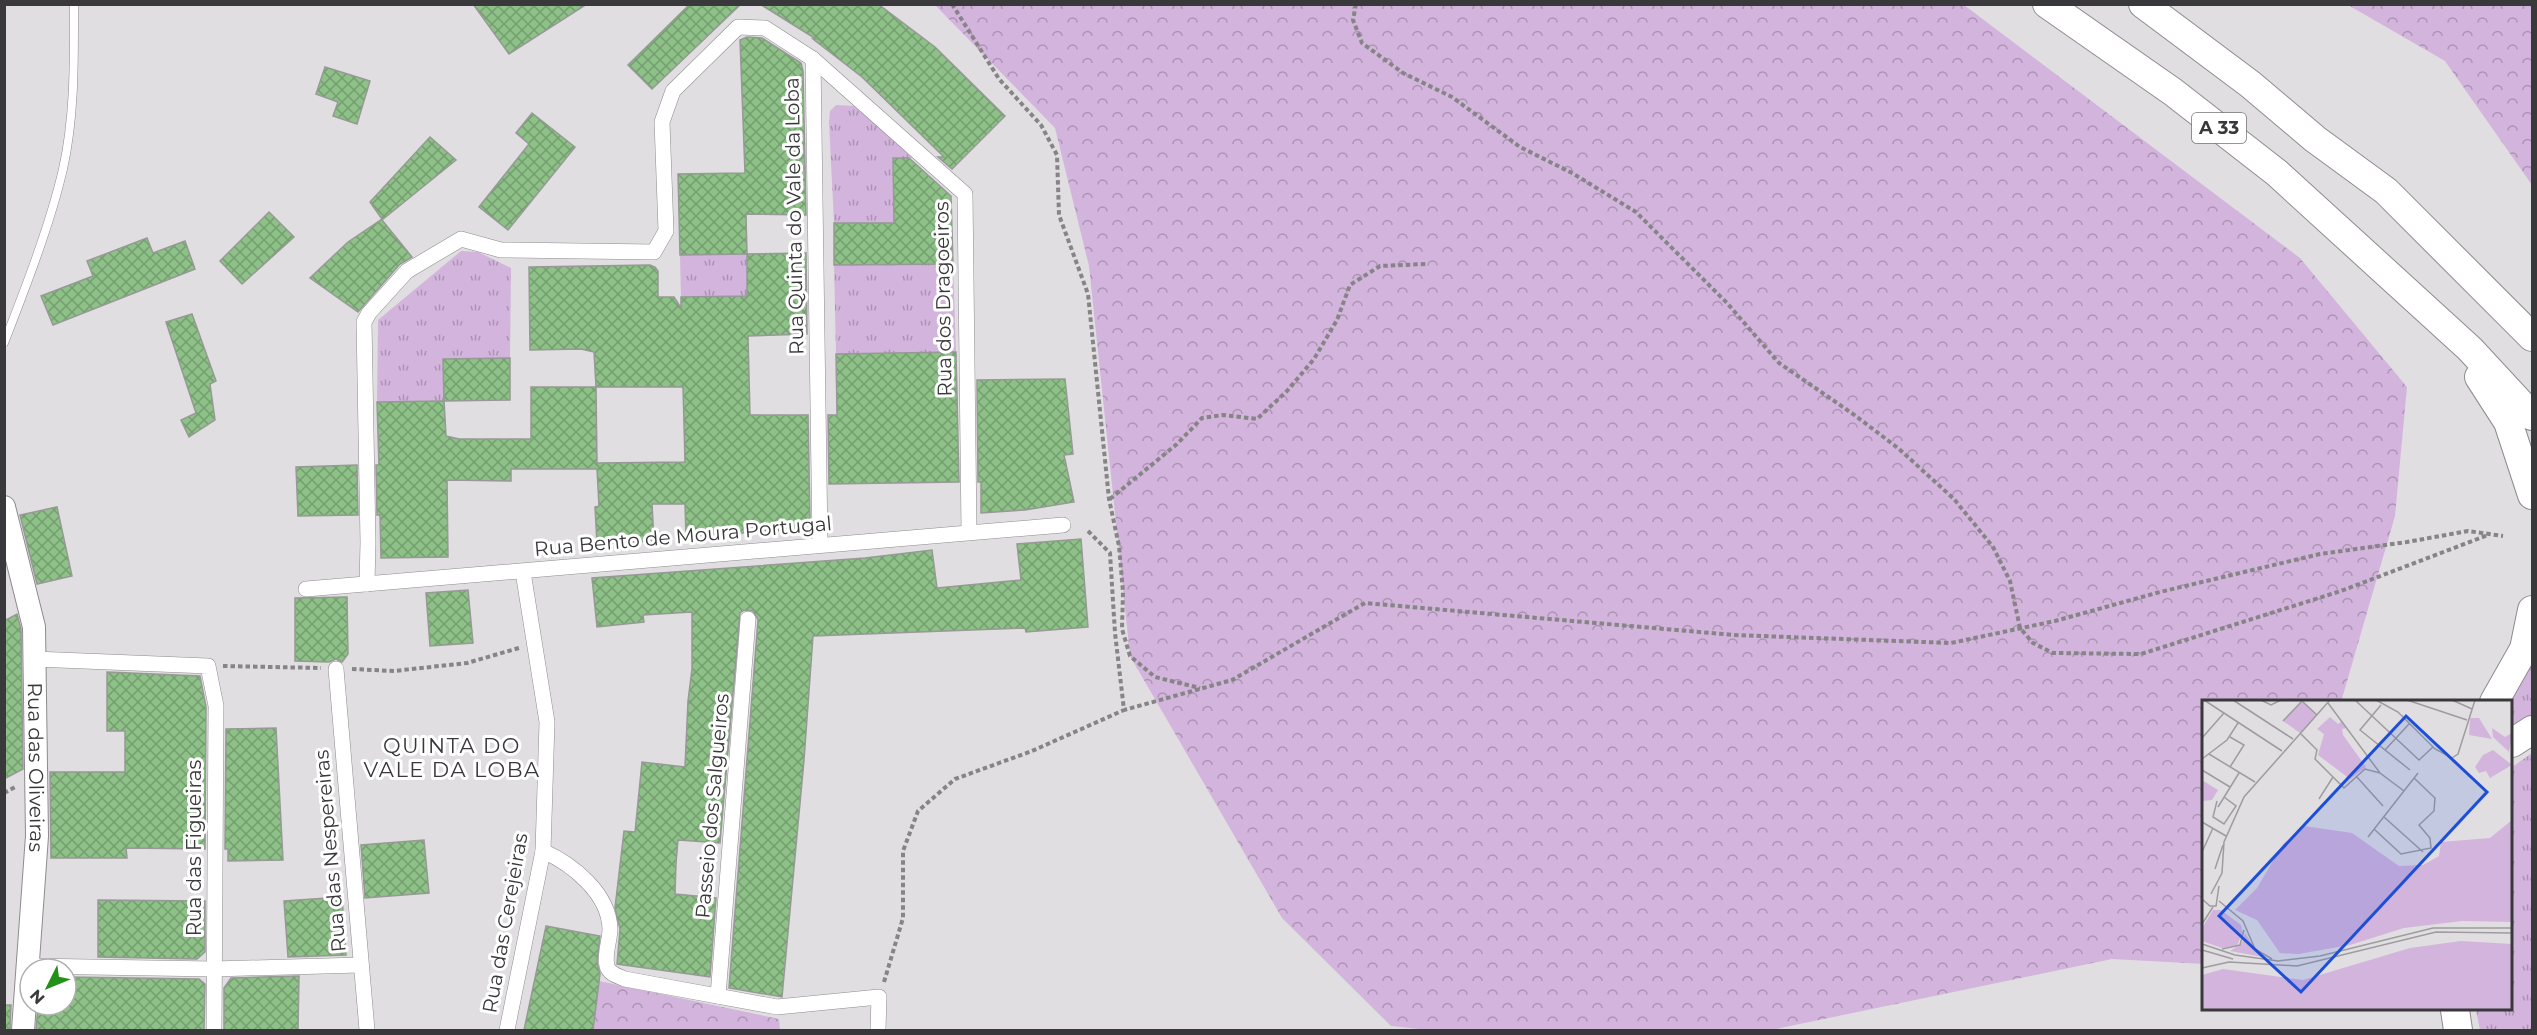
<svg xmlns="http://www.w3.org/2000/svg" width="2537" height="1035" viewBox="0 0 2537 1035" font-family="Montserrat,sans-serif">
<defs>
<pattern id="grass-tufts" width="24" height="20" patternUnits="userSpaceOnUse" patternTransform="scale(1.5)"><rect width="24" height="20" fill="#d3b4dd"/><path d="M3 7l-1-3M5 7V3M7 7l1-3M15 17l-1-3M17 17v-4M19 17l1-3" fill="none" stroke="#ac93b4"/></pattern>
<pattern id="forest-crowns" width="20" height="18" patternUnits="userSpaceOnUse" patternTransform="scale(1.5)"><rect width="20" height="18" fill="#d3b4dd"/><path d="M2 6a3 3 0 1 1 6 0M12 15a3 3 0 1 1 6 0" fill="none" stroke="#ac93b4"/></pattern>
<pattern id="building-cross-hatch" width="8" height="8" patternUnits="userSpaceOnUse" patternTransform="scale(1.5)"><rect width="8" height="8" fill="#8dc187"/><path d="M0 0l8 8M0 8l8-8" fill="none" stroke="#749e6f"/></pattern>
</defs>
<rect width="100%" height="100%" fill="#e1dee2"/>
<g fill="url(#grass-tufts)">
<path d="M836 105 855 106 866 113 912 158H893L894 223H834L829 122 830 111Z"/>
<path d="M461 251 478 252 511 268 510 358 443 359 444 401 377 402 378 320Z"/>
<path d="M747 254V296L681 297 680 255Z"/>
<path d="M953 264 956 352 836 354 834 265Z"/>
<path d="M2532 651V719L2512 730V702H2506Z"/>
<path d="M2532 753V1030H2480L2476 1010H2512V767Z"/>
</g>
<g fill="url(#forest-crowns)">
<path d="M935 5H1964L2300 258 2407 387 2395 516 2341 702H2204V964L2112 959 1771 1030H1429L1391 1026 1282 918 1130 656 1089 266 1055 128Z"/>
<path d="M2348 5H2532V185L2445 61Z"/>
<path d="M599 981 779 1019 780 1030H591Z"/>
</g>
<g fill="url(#building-cross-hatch)" stroke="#969995" stroke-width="1.5" fill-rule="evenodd">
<path d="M473 4H587L509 54Z"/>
<path d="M690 4H741L652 89 628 65Z"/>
<path d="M760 4H878L935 47 1005 116 952 169 938 157H944L862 77 813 39H816Z"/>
<path d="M747 37 762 38 801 63 803 71 806 215 746 214 747 254 680 255 678 174 745 173 740 40Z"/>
<path d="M325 67 370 81 357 124 333 116 338 102 316 94Z"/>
<path d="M532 113 575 147 508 230 479 207 529 144 516 133Z"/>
<path d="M430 137 456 160 382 220 412 257 400 264 358 312 310 278 348 242 382 219 370 202Z"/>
<path d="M893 158H909L951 196 953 264 834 265V223H894Z"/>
<path d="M269 212 294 237 242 284 220 261Z"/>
<path d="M147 238 153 253 185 241 195 269 53 325 41 296 93 276 87 261Z"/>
<path d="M806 253 807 334 748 336 750 415H808L810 520 802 527 794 530 686 536 685 504H652L654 541 597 544 595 507 599 506 597 469H511V481L447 480 448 557 381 558 380 515H377L376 465H379L377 402 444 401 446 436 459 439H531V387H596L594 352 581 349 530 350 529 267 650 265 655 267 658 271V297H674L681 308V297L747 296V254ZM596 387H683L685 462 597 463Z"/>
<path d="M192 314 216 381 210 384 215 420 189 437 181 420 196 413 166 322Z"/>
<path d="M956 352 959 482 829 484 828 415H837L836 354Z"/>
<path d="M510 358V400L444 401 443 359Z"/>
<path d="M1065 379 1073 454 1064 455 1074 502 1025 510 981 513V482H978L977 380Z"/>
<path d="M357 465 358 515 298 516 296 467Z"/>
<path d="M57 507 72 576 37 584 20 515Z"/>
<path d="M1081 539 1088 627 1026 632 1025 628 813 636 804 760 782 997 729 988 758 620 753 611 744 610 740 613 720 843 678 840 676 863 675 894 716 898 710 977 617 964 620 929 615 908 624 831 635 832 642 762 685 767 688 701 692 669V612L643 615 644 622 597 627 592 578 865 558 932 550 937 588 1021 580 1017 544Z"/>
<path d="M468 590 473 643 430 646 426 593Z"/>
<path d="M347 597 348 654 342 662 336 659 329 662 295 661V598Z"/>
<path d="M17 614 21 629 23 769 4 779V621Z"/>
<path d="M107 672 200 676 206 707 205 849 126 848 127 858H51L50 772H125V731H107Z"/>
<path d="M276 728 283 860 228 861V849H225L226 729Z"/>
<path d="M424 840 429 893 365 898 361 845Z"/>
<path d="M342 897 346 955 288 957 284 901Z"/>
<path d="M98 900 205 901V952L197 959 98 957Z"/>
<path d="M546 926 600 936 597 962 600 974 593 1030H524Z"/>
<path d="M299 976 298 1030H224V988L231 978Z"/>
<path d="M66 977 199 979 205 984 204 1030H36L38 1005H66Z"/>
<path d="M4 1005H11L10 1030H4Z"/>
</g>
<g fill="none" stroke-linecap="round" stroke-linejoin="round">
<g stroke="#8e8b8f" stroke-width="9">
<path id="lane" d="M4 343C25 289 50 225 63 169 75 116 74 58 74 4"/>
</g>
<g stroke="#8e8b8f" stroke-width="16">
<g id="street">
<path d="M813 59 820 545"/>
<path d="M367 584 368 542 364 322 369 313 407 271 461 239 501 250 654 252 666 231 662 122 673 91 738 27 765 28 813 59 965 194 969 532"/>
<path d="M306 589 1063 525"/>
<path d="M34 659 208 666 216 706 214 1030"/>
<path d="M336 669 367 1030"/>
<path d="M543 851C572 864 609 893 610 929 610 940 604 954 607 966 609 974 618 976 625 979L777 1007 879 997 878 1030"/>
<path d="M28 966 214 969 360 965"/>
<path d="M718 996 748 619"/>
<path d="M507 1030 543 851 547 722 523 572"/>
</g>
</g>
<g stroke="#8e8b8f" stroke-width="24">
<g id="secondary">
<path id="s1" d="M4 507 34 627 37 836 23 1030"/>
</g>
</g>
<g stroke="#8e8b8f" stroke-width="30">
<g id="highway">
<path d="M2047 4 2173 92 2277 173 2470 349 2532 416"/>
<path d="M2143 4 2250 84 2315 139 2386 191 2532 337"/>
<path d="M2479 377 2508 422 2532 495"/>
<path d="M2494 702 2524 649 2532 610"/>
<path d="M2512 743 2532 730"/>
<path d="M2455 1010 2458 1030"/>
</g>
</g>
<g stroke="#868487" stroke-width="4" stroke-dasharray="4.5 3" stroke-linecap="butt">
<path d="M952 4 999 79 1041 125 1057 155 1059 215 1088 294 1109 499 1119 546 1123 592 1122 629 1130 656 1155 677 1200 688"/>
<path d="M1356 4 1353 20 1362 43 1403 73 1452 97 1520 147 1572 173 1636 212 1727 303 1779 363 1853 414 1898 448 1954 499 1993 547 2010 581 2020 628 2033 643 2053 653 2141 654 2341 591 2488 535"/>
<path d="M1110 499 1177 444 1202 418 1223 415 1257 419 1287 391 1314 359 1337 320 1350 285 1380 266 1426 264"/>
<path d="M1088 531 1110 553 1115 633 1124 710 1232 680 1365 603 1734 635 1951 643 2055 621 2160 592 2320 554 2407 542 2468 531 2503 536"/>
<path d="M223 666 321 668"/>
<path d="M352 669 394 671 467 663 519 648"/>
<path d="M4 793 17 786"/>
<path d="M884 982 903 918V851L918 811 955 779 1032 751 1124 710"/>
</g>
<use href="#lane" stroke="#fff" stroke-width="8"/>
<use href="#street" stroke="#fff" stroke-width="15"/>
<use href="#secondary" stroke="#fff" stroke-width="22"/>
<use href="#highway" stroke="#fff" stroke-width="28"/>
</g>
<g text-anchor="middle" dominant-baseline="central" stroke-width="6" stroke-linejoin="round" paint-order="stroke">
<rect fill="#fff" stroke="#747475" stroke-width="1.5" x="2192" y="113" width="54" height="30" rx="4.5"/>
<g font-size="18" font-weight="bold" fill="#39383a">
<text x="2219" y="128">A 33</text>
</g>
<g font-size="20" fill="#39383a" stroke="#fff">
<text transform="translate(794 216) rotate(-91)">Rua Quinta do Vale da Loba</text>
<text transform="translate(943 299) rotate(-91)">Rua dos Dragoeiros</text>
<text transform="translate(683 536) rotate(-5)">Rua Bento de Moura Portugal</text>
<text stroke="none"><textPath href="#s1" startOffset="264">Rua das Oliveiras</textPath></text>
<text transform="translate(712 806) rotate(-85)">Passeio dos Salgueiros</text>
<text transform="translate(194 848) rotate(-90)">Rua das Figueiras</text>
<text transform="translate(330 851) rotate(-95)">Rua das Nespereiras</text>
<text transform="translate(505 923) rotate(-80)">Rua das Cerejeiras</text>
</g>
<g font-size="21" letter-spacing="1.5" fill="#39383a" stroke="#fff">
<text x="452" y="745">QUINTA DO<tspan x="452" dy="24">VALE DA LOBA</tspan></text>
</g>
</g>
<g transform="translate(2202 700)">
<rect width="310" height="310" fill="#e1dee2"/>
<path d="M100 1 115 15 98 33 81 21ZM0 80 16 90 10 100 0 101ZM11 210H19L39 225 41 233 35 245 20 248 0 241V228ZM43 233 55 253 61 257 28 251 40 243Z" fill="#d3b4dd"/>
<path d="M128 17 136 24 140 21 145 28 140 29 141 35 164 67 148 79 116 55 122 34 115 29ZM268 18H277L290 39 267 35ZM290 28 303 37 310 33 307 52 291 37ZM291 50 310 65 288 78 284 71 277 73 273 67 281 55ZM310 120V222L260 221 202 228 148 245 96 254 78 253 55 220 33 210 55 188 81 144 102 126 150 133 197 166 221 165 237 156 239 142 288 138ZM259 241 310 244V310H0V275L21 269 101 280 208 248Z" fill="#d3b4dd"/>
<path fill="none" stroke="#9e9c9f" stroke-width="1.5" d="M2 0 80 51M31 0 91 39M59 0 69 5 79 0M153 0 217 60 231 47M174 0 196 12 233 49 250 58 256 54 273 0M205 0 265 20M250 0 270 9M101 2 115 15M126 3 178 73 202 91M179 5 158 30 208 70M81 21 101 0M99 34 115 50 113 59 142 88 163 69 178 73M28 37 42 45 28 67M0 38 22 13M183 50 207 24M7 54 53 82M0 59 25 40 36 23M0 70 28 87M154 76 181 106M117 99 131 77M15 101 11 117 22 124 34 106 22 97M16 107 37 73M182 117 221 152M0 122 24 136M172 129 199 154 229 148 228 138 217 125 232 111 233 98 212 78M166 137 216 73M0 152 11 128M13 169 21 145M9 194 20 173 22 142 42 97 128 0M0 199 8 206H14L17 186M17 201 41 221 53 249 70 259M0 224 11 207M0 244 33 255 76 261 118 256 231 228H311M20 249 38 245 42 230M0 250 31 259M0 268 27 262 95 266 234 232 311 233"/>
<path fill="#1d4ed8" fill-opacity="0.15" stroke="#1d4ed8" stroke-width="3" d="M204 16 285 92 99 292 17 216Z"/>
<rect width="310" height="310" fill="none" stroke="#39383a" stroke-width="3"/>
</g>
<rect width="2537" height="1035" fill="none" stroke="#39383a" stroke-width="12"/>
<g transform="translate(48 987) rotate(227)"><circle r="28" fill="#ffffff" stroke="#b0afb0" stroke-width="1.5"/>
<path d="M0-4.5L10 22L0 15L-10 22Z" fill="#239017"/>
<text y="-9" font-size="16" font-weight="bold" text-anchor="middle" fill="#39383a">N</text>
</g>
</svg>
